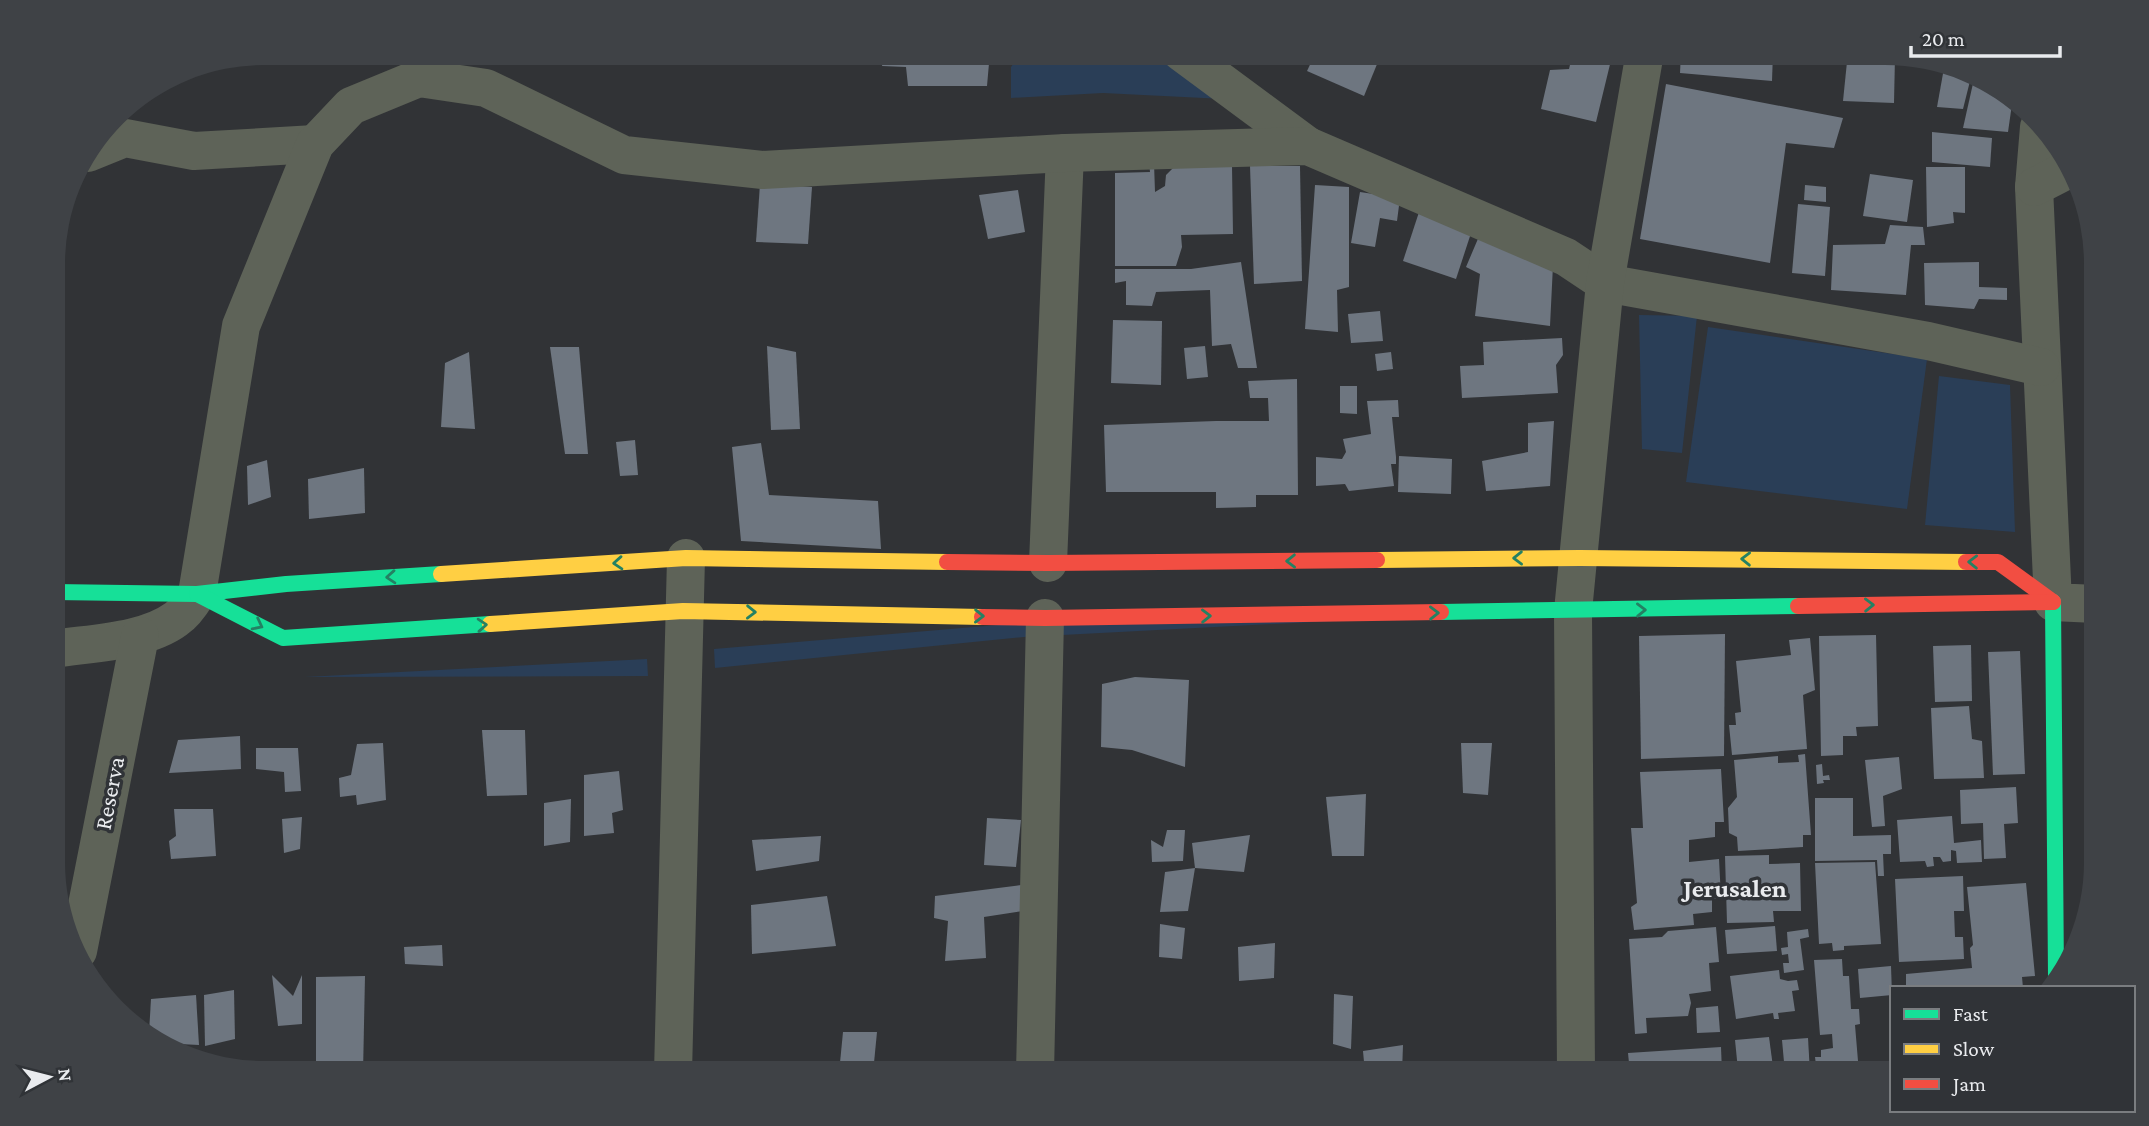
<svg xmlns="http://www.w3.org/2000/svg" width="2149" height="1126" viewBox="0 0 2149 1126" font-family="'Crimson Pro',serif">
<rect width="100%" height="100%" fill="#313336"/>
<g fill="#2a3e57">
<path d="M1021 53H1156L1224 99 1103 93 1011 98V67Z"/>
<path d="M1639 315 1697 316 1682 453 1642 449Z"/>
<path d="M1708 327 1927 359 1907 509 1686 482Z"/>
<path d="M1939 376 2010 385 2015 532 1925 525Z"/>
<path d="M1544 610 1024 637 715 668 714 649 1022 623Z"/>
<path d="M647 659 648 676 305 677Z"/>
</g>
<g fill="#6e7680">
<path d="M885 52H990L987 86H908L906 67 882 66Z"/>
<path d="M1316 52H1382L1364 96 1307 71Z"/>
<path d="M1573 52H1613L1596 122 1541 109 1550 70 1569 69Z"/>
<path d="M1681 52H1773L1772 81 1680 73Z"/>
<path d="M1848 52 1895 56 1894 103 1843 101Z"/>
<path d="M1944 68 1972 73 1963 109 1937 107Z"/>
<path d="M1974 79 1985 80 2012 104 2008 132 1963 128Z"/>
<path d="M1666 84 1843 118 1834 148 1786 143 1770 263 1640 239Z"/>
<path d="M1932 132 1992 138 1990 167 1932 162Z"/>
<path d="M1149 163H1154L1155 192 1165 186 1166 175 1175 166H1232L1233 234 1181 235 1182 247 1176 266H1115V173L1150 172Z"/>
<path d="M1250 166H1300L1302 281 1254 284Z"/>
<path d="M1926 167H1965V213L1953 212 1954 223 1927 227Z"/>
<path d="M1870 174 1913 180 1907 222 1863 216Z"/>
<path d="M760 184 812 187 808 244 756 242Z"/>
<path d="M1315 185 1349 187V287L1337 290 1338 332 1305 329Z"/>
<path d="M1805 185 1826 187V202L1804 200Z"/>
<path d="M1018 190 1025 232 988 239 979 195Z"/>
<path d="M1360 192 1400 198 1397 221 1380 218 1375 247 1351 243Z"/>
<path d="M1798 204 1830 207 1825 276 1792 273Z"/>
<path d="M1421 206 1474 224 1456 279 1403 261Z"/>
<path d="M1890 225 1923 227 1925 245H1911L1906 295 1831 290 1833 245 1885 244Z"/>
<path d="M1480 234 1553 265 1550 326 1475 316 1480 274 1466 267Z"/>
<path d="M1241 262 1257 368H1238L1231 344 1212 346 1210 290 1156 292 1152 306 1126 305V281L1115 283V269H1191Z"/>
<path d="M1979 262V287L2007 288V300L1979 299 1974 309 1925 305 1924 263Z"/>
<path d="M1380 311 1383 341 1351 343 1348 314Z"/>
<path d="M1113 320 1162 321 1161 385 1111 383Z"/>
<path d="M1562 338 1563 355 1556 365 1558 393 1462 398 1460 366 1484 365 1483 342Z"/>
<path d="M767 346 796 352 800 429 771 430Z"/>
<path d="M1205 346 1208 377 1187 379 1184 348Z"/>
<path d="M550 347H579L588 454H565Z"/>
<path d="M469 352 475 429 441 427 445 363Z"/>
<path d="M1391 352 1393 369 1377 371 1375 354Z"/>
<path d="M1297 379 1298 495H1256V507L1216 508V492H1106L1104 425 1216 421H1269L1268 398H1250L1248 381Z"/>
<path d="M1340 386H1357V414L1340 413Z"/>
<path d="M1398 400 1399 417H1392L1396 457V464H1391L1394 486 1349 491 1345 484 1316 486V457L1342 459 1346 452 1343 439 1371 434 1367 401Z"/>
<path d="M1554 421 1550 486 1486 491 1482 461 1528 452V423Z"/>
<path d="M635 440 638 475 620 476 616 442Z"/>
<path d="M761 443 769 495 878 501 881 549 741 541 732 447Z"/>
<path d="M1399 456 1452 459 1451 494 1398 492Z"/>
<path d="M267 460 271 497 248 505 247 466Z"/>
<path d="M364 468 365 513 309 519 308 479Z"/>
<path d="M1725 634 1724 756 1641 759 1639 636Z"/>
<path d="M1876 635 1878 726 1856 727 1857 736H1843V755L1821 756 1819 636Z"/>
<path d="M1810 638 1815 690 1803 695 1807 749 1732 755 1729 725H1736L1735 713 1741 712 1736 661 1791 655 1789 640Z"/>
<path d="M1971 645 1972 701 1935 702 1933 646Z"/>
<path d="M2020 651 2025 774 1993 775 1988 652Z"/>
<path d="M1135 677 1189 680 1185 767 1132 750 1101 747 1102 684Z"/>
<path d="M1969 706 1972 739 1982 741 1984 778 1934 779 1931 708Z"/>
<path d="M482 730H525L527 795 487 796Z"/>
<path d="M240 736 241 769 169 773 178 740Z"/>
<path d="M383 743 386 800 357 805 356 795 340 797 339 778 351 775 357 744Z"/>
<path d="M1461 743H1492L1488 795 1463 793Z"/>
<path d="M256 748H298L301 791 285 792 284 772 256 769Z"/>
<path d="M1805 754 1811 835H1803V847L1738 851 1737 837 1729 833 1728 808 1737 797 1734 760 1778 756V763L1799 762 1798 755Z"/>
<path d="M1899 757 1902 789 1883 796 1885 826 1872 827 1865 760Z"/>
<path d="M1822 764 1823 776 1829 775 1830 780H1823L1824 783 1817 784 1816 765Z"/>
<path d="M1721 769 1724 822H1715V837L1689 840V862L1719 859 1721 898 1712 899V912L1693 914 1694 925 1634 930 1631 907 1637 903 1631 828H1643L1640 772Z"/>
<path d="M619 771 623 810 612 813 614 833 584 836V775Z"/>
<path d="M2016 787 2018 823 2004 824 2006 858 1984 859 1983 823 1961 824 1960 790Z"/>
<path d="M1366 794 1364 856H1332L1326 797Z"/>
<path d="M1815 798H1853V836L1891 835V854H1883L1884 876H1878L1877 860 1815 861Z"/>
<path d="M571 799 570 842 544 846V803Z"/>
<path d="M174 809H213L216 856 171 859 169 841 176 836Z"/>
<path d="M1952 816 1954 843 1981 840 1982 862 1957 863 1956 851 1951 850V861L1943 862 1940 857H1933L1934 866 1927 867 1925 861 1900 862 1897 820Z"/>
<path d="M302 817 300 849 284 853 282 819Z"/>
<path d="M987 818 1021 820 1016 867 984 865Z"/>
<path d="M1167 830H1185L1183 861 1152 862 1151 840 1163 847Z"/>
<path d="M1250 835 1244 872 1195 868 1192 843Z"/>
<path d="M821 836 819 861 756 871 752 840Z"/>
<path d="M1769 855V864L1800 863 1801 911H1773L1774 922 1727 923 1725 856Z"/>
<path d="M1875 862 1881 944 1844 946V950L1833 951 1832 943 1819 944 1815 863Z"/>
<path d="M1195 868 1188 911 1160 912 1165 872Z"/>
<path d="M1963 876 1964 911H1954L1955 937H1963L1964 959 1899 962 1895 879Z"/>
<path d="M2026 883 2035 976 2022 977 2023 988H1906V974L1972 968 1970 948 1973 945 1967 887Z"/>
<path d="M1021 885 1023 911 984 917 986 958 945 961 948 921 934 918 935 896Z"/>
<path d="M827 896 836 946 752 954 751 905Z"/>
<path d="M1160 924 1185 928 1182 959 1159 957Z"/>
<path d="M1775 926 1777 951 1727 954 1725 930Z"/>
<path d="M1716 927 1719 962 1709 963 1711 991 1689 994 1691 1003 1688 1016 1646 1018 1647 1033 1635 1034 1629 939 1662 937 1668 931Z"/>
<path d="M1808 929 1809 937 1800 939 1804 970 1784 973 1783 963H1789L1788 954 1782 955 1781 948 1788 947 1787 932Z"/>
<path d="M1275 943 1274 978 1239 981 1238 947Z"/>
<path d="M442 945 443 966 405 964 404 947Z"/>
<path d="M1842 959 1843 976H1849L1851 1009H1859L1860 1024 1855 1025 1859 1073H1817L1815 1057H1821V1050L1833 1048 1832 1034 1820 1035 1814 960Z"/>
<path d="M1891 966 1892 995 1860 998 1858 969Z"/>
<path d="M1779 970 1780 979 1788 981 1797 980 1799 990 1792 991 1795 1011 1778 1013 1779 1019H1774L1773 1013 1736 1019 1730 976Z"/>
<path d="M272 975 293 996 302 975V1024L278 1026Z"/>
<path d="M365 976 363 1073H316V977Z"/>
<path d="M234 990 235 1039 205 1046 204 995Z"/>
<path d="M1334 994 1353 996 1351 1049 1333 1044Z"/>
<path d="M196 995 199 1045 160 1043 149 1033 151 999Z"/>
<path d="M1718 1006 1720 1032 1697 1033 1696 1008Z"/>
<path d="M843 1032H877L873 1073H839Z"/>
<path d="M1769 1037 1773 1067 1738 1070 1735 1040Z"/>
<path d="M1808 1038 1810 1073H1785L1782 1040Z"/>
<path d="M1403 1045 1402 1073H1365L1363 1051Z"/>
<path d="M1721 1047 1722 1073H1630L1628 1053Z"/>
<path d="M1892 1062V1073H1863L1862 1064Z"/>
<path d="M975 1070V1073H928V1071Z"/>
</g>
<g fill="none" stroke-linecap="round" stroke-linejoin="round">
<g stroke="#5e6358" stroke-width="38">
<path d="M1181 52 1308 146"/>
<path d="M2039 127 2034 187 2053 602 2096 604"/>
<path d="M88 153 125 138 194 151 315 144"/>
<path d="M2034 187 2069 169"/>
<path d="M1048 563 1065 153"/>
<path d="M54 649C91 643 145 642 176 619 185 613 191 604 197 594L241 326 315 144 351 106 419 78 486 88 624 155 763 170 1065 153 1308 146 1566 257 1605 283 1928 341 2041 367"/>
<path d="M78 951 140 636"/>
<path d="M673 1073 686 558"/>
<path d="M1035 1073 1045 618"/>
<path d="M1576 1073 1573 611 1605 283 1645 52"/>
</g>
<g stroke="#16e098" stroke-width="16">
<path d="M54 592 197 594 286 584 441 574"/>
<path d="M197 594 283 638 490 624"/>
<path d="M2053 602 2056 977"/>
<path d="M1441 612 1798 606"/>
</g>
<g stroke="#ffcf43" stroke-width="16">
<path d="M1377 560 1580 558 1966 562"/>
<path d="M441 574 686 558 947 562"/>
<path d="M490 624 683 611 982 617"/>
</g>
<g stroke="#f24e42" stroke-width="16">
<path d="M947 562 1048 563 1377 560"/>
<path d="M1966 562H1998L2053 602"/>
<path d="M1798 606 2053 602"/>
<path d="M982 617 1045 618 1441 612"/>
</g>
</g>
<defs><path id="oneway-chevron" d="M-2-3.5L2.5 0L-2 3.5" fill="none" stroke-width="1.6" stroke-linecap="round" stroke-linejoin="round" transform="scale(1.75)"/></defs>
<g stroke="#248163">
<use href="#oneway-chevron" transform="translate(1518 558) rotate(179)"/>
<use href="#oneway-chevron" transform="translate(1746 559) rotate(-179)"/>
<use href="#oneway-chevron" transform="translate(1291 561) rotate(179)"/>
<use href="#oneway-chevron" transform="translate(1973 562) rotate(-179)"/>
<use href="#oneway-chevron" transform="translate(618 563) rotate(176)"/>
<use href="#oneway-chevron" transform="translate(391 577) rotate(176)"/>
<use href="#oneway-chevron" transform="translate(1869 605) rotate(-1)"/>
<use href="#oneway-chevron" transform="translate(1641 610) rotate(-1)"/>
<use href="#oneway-chevron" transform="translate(751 612) rotate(1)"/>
<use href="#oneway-chevron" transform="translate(1434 613) rotate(-1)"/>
<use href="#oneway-chevron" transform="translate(979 616) rotate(1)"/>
<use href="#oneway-chevron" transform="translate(1206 616) rotate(-1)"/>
<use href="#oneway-chevron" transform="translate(258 625) rotate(27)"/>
<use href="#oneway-chevron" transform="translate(482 625) rotate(-4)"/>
</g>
<g text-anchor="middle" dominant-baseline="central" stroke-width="7" stroke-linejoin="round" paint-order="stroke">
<g font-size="24" fill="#e9ebee" stroke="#303337">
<text transform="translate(109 793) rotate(-79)">Reserva</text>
</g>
<g font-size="26" font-weight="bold" fill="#e9ebee" stroke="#303337">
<text x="1735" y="888">Jerusalen</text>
</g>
</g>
<path d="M0 0H2149V1126H0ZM264 65H1885A199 199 0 0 1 2084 264V862A199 199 0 0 1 1885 1061H264A199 199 0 0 1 65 862V264A199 199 0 0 1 264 65Z" fill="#3f4246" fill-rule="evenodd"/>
<rect x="1890" y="986" width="245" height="126" fill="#303337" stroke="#7a7d80" stroke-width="2"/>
<rect x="1904" y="1009" width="35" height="10" fill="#16e098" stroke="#7a7d80" stroke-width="2"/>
<text x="1953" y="1021" font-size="21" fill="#e9ebee">Fast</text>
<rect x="1904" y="1044" width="35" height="10" fill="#ffcf43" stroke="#7a7d80" stroke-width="2"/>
<text x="1953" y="1056" font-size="21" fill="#e9ebee">Slow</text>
<rect x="1904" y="1079" width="35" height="10" fill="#f24e42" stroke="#7a7d80" stroke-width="2"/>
<text x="1953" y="1091" font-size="21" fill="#e9ebee">Jam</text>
<g transform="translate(49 1077) rotate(83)" stroke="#303337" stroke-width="5" paint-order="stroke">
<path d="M0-5L12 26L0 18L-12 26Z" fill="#e9ebee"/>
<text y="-10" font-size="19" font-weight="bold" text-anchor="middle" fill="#e9ebee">N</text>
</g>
<path d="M1911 46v10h149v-10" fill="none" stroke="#e9ebee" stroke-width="3.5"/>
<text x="1922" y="46" font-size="21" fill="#e9ebee" stroke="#303337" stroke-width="5" paint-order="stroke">20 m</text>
</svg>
